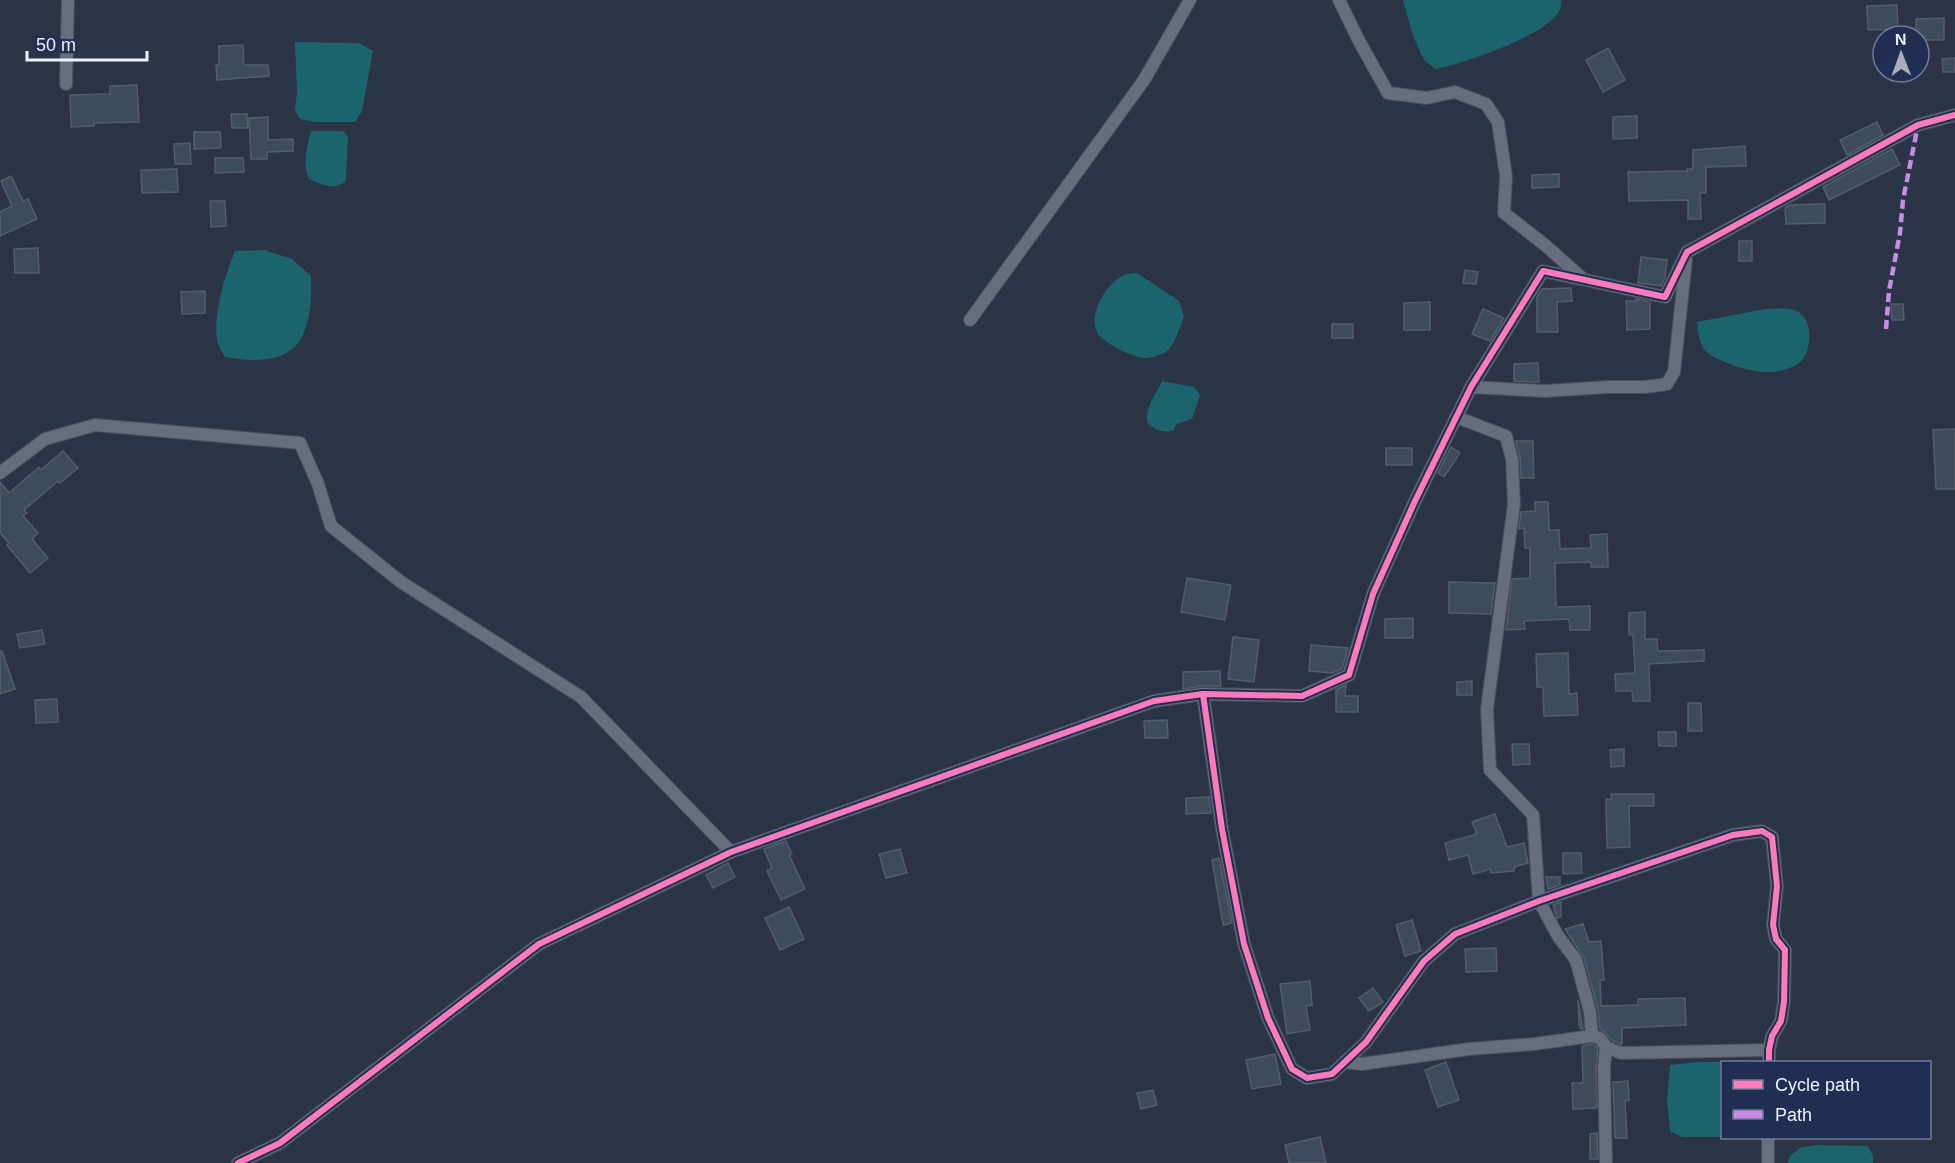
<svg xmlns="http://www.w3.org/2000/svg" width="1955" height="1163" viewBox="0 0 1955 1163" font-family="Helvetica,sans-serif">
<rect width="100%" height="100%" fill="#2b3346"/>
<g fill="#1c646c">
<path d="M1403 0H1561C1561 3 1561 6 1560 9 1553 33 1459 66 1435 69L1424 60 1413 36Z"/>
<path d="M295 42 359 43 373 51 362 111 355 122H314L300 119 295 110 297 92Z"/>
<path d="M311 131H343L348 137 346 180C336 192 320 184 309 179 302 162 307 148 311 131Z"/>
<path d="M264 250 292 259 311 276C313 344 295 369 225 357 222 352 218 346 217 340 213 313 225 276 235 251Z"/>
<path d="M1137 273 1179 301 1184 317C1179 328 1175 347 1164 353 1160 355 1150 358 1146 358 1135 359 1104 343 1098 334 1087 314 1106 284 1124 275 1127 274 1133 273 1137 273Z"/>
<path d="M1765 309C1774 309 1789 307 1797 311 1814 318 1812 354 1799 363 1777 378 1750 372 1727 363 1720 360 1709 356 1704 349 1699 341 1698 331 1697 322Z"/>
<path d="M1162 381 1194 387 1200 395 1192 419 1177 424 1173 431C1165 432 1162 432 1154 428 1136 420 1157 393 1162 381Z"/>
<path d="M1699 1062H1727H1722V1137H1682L1670 1131 1667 1101 1670 1065Z"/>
<path d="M1816 1145 1868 1146 1873 1156V1163H1788L1789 1157 1800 1148Z"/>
</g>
<g fill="#3d4c5d" stroke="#525d6c" stroke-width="1.5">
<path d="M1897 5 1898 29 1868 30 1867 6Z"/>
<path d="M1944 18V40H1919V36H1916V19Z"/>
<path d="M243 45 244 65H268L269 76 217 80 216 65H219V46Z"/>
<path d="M1608 48 1625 80 1603 92 1586 60Z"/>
<path d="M1955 58V72H1943L1942 59Z"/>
<path d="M137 85 139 122 94 123V126L71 127 70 95 110 94V86Z"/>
<path d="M231 114H247L248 128H232Z"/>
<path d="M1637 116V138L1613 139V117Z"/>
<path d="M268 117V140L293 139V151L267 152V159H251L249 118Z"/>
<path d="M1877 122 1883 135 1847 155 1840 140Z"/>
<path d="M194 132H220L221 148 194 149Z"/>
<path d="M190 143 191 164H175L174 144Z"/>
<path d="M1745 146 1746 166 1706 167V193H1700L1701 219H1688V200L1629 201 1628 172 1687 171V169H1693V150Z"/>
<path d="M1892 149 1900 165 1829 200 1823 187Z"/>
<path d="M215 158H243L244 172 215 173Z"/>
<path d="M177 169 178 192 142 193 141 170Z"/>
<path d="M1559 174V187L1532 188V175Z"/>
<path d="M11 176 23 201 28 199 37 219 0 236V212L12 206 1 181Z"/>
<path d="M210 201H225L226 226 211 227Z"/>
<path d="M1825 204V223L1786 224 1785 208 1789 205Z"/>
<rect x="1739" y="241" width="13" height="20"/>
<path d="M38 248 39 273H15L14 249Z"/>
<path d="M1641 257 1667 260 1665 278 1661 286 1638 283Z"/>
<path d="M1465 270 1478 272 1476 284 1463 283Z"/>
<path d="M1571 288 1572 301 1557 302 1558 332H1537V297L1542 289Z"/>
<path d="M205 291V313L182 314 181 292Z"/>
<path d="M1636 299 1650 302V329L1627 330 1626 301H1635Z"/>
<path d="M1430 302V330H1404V303Z"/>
<path d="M1891 304H1903L1904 320H1892Z"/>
<path d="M1483 309 1504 318 1490 341 1472 334Z"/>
<rect x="1332" y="324" width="21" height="14"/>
<path d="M1538 363 1539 382 1514 381V364Z"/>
<path d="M1955 429V489H1936L1933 430Z"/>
<path d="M1516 441H1533L1534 478H1521L1520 458Z"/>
<path d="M1451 447 1460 453 1444 477 1438 473Z"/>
<rect x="1386" y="448" width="26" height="17"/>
<path d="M63 451 78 468 60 483 58 481 24 510 27 513 23 516 38 533 32 539 48 558 30 573 7 545 9 543 0 533V482L9 493 39 467 41 470Z"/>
<path d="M1535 502H1548L1549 530H1559L1560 549 1591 548 1590 535 1607 534 1608 567H1591V562L1555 563 1556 607 1590 606V630H1570L1569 619 1524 621 1525 629 1506 630 1512 579 1530 578V548H1525L1524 528 1519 529 1521 512 1535 511Z"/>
<path d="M1187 578 1231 585 1225 620 1181 612Z"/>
<path d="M1449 582 1495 583 1491 614 1449 613Z"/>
<path d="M1645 612V639H1657L1658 651 1704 650V661L1649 664 1650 701H1633L1632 691H1616L1615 674 1635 673 1633 635H1629V613Z"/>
<path d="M1413 618V638H1385V619Z"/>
<path d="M42 630 45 644 20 648 17 634Z"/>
<path d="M1233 637 1259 640 1254 682 1228 679Z"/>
<path d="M1311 645 1348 648 1342 669 1332 673 1309 671Z"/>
<path d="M0 651H2L15 689 0 694Z"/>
<path d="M1568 653 1569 694 1577 693 1578 715 1544 716 1543 687H1537L1536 654Z"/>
<path d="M1220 671 1221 686H1202L1183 689V672Z"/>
<path d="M1472 681V695H1457V682Z"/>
<path d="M1346 685 1345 696H1358V712H1336V690Z"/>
<path d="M57 699 58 722 36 723 35 700Z"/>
<path d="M1688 703H1701L1702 731H1688Z"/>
<path d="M1167 720 1168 738H1145L1144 721Z"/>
<path d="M1658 732H1676V746H1659Z"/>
<path d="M1512 744H1529L1530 764 1513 765Z"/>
<path d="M1624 749V766L1611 767 1610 750Z"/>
<path d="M1611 794H1654V806H1629L1630 847 1607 848 1606 799H1612Z"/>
<path d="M1209 797 1211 813 1186 814V798Z"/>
<path d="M1495 814 1507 847 1524 843 1528 863 1514 867V871L1491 873V869L1473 874 1468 855 1449 860 1445 843 1477 834 1472 822Z"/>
<path d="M786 841 792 854 789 855 805 889 781 900 767 871 772 868 764 849Z"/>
<path d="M900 849 907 873 886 878 879 854Z"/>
<path d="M1563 853H1581L1582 873 1563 874Z"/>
<path d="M1219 858 1232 923 1223 925 1212 860Z"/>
<path d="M728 863 735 877 713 888 706 875Z"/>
<path d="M1546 877H1560V885L1548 889Z"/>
<path d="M1561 902V917L1557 918 1553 905Z"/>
<path d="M789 907 804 939 780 950 765 918Z"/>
<path d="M1412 920 1421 951 1405 956 1396 925Z"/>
<path d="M1583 924 1589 942 1601 941 1604 980H1600L1601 1006 1638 1005V999L1685 998 1686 1025 1622 1028V1044H1620L1611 1040 1606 1033 1600 1029 1598 1010 1584 958 1565 929Z"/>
<path d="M1496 948 1497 971 1466 972 1465 949Z"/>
<path d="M1310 981 1312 1005 1306 1006 1310 1030 1287 1034 1280 984Z"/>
<path d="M1373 988 1383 1002 1369 1011 1359 998Z"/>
<path d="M1578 1000 1583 1029H1581L1579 1024Z"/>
<path d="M1592 1044 1595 1045 1598 1049 1596 1068 1597 1108 1573 1109 1572 1083H1583L1582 1046Z"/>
<path d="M1275 1054 1281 1084 1252 1089 1246 1060Z"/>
<path d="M1446 1062 1459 1100 1438 1107 1425 1070Z"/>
<path d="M1628 1081 1629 1100 1625 1101 1627 1138H1615L1613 1082Z"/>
<path d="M1153 1090 1157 1105 1141 1109 1137 1093Z"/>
<path d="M1597 1133 1598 1159H1590V1134Z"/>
<path d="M1320 1137 1326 1163H1289L1285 1145Z"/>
</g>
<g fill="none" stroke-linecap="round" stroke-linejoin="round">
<g stroke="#494f5e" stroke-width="14">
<g id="minor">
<path d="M1339 0 1359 41 1388 93 1427 98 1455 92 1486 104 1498 122 1506 176 1504 213 1545 245 1581 277"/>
<path d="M66 84 68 0"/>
<path d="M970 320 1144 80 1190 0"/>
<path d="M1471 387 1545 391 1608 387H1645L1667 384 1674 372 1686 260"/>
<path d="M1456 417 1506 436 1512 459 1514 504 1487 709 1490 770 1533 815 1539 901"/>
<path d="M0 473 45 439 95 425 300 443 318 484 331 526 401 582 581 697 731 852"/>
<path d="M1203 694 1222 829 1244 944 1268 1018 1292 1069 1307 1078 1332 1074 1366 1042 1424 961 1455 934 1539 901 1733 835 1762 831 1772 837 1777 886 1773 925 1776 939 1785 950 1784 1002 1781 1021 1772 1036 1769 1050V1062"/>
<path d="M1539 901 1558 936 1576 960 1590 1012 1592 1036"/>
<path d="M1606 1047 1604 1068 1606 1163"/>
<path d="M1345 1062 1362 1064 1469 1049 1534 1044 1592 1036 1600 1038 1606 1047 1621 1053 1769 1050"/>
<path d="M238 1163 280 1143 539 944 731 852 1154 701 1203 694 1302 696 1349 675 1373 594 1415 501 1471 387 1543 271 1665 297 1687 252 1918 125 1955 115"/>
<path d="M1768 1163V1138"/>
</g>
</g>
<use href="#minor" stroke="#666d7c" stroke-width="12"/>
<path stroke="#ca8be6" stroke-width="4.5" stroke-dasharray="9 4.5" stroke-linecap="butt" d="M1886 329 1889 291 1900 233 1903 200 1918 125"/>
<g stroke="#1f2e52" stroke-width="10">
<g id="cycleway">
<path d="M1203 694 1222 829 1244 944 1268 1018 1292 1069 1307 1078 1332 1074 1366 1042 1424 961 1455 934 1539 901 1733 835 1762 831 1772 837 1777 886 1773 925 1776 939 1785 950 1784 1002 1781 1021 1772 1036 1769 1050V1062"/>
<path d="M238 1163 280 1143 539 944 731 852 1154 701 1203 694 1302 696 1349 675 1373 594 1415 501 1471 387 1543 271 1665 297 1687 252 1918 125 1955 115"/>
</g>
</g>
<use href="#cycleway" stroke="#fd7abc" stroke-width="6"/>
</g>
<rect x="1721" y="1061" width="210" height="78" fill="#1f2e52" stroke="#717c96" stroke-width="1.5"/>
<rect x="1733" y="1080" width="30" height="9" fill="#fd7abc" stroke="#717c96" stroke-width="1.5"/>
<text x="1775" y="1091" font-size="18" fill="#edf2fc">Cycle path</text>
<rect x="1733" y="1110" width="30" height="9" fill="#ca8be6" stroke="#717c96" stroke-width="1.5"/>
<text x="1775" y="1121" font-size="18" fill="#edf2fc">Path</text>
<g transform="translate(1901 54) rotate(359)"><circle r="28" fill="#1f2e52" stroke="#717c96" stroke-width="1.5"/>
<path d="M0-4.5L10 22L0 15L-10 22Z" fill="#a9afbc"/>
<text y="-9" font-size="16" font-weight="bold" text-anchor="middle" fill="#edf2fc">N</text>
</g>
<path d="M27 51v9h120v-9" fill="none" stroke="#edf2fc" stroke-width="3"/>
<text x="36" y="51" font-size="18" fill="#edf2fc" stroke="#1f2e52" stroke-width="4.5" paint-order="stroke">50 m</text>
</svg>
